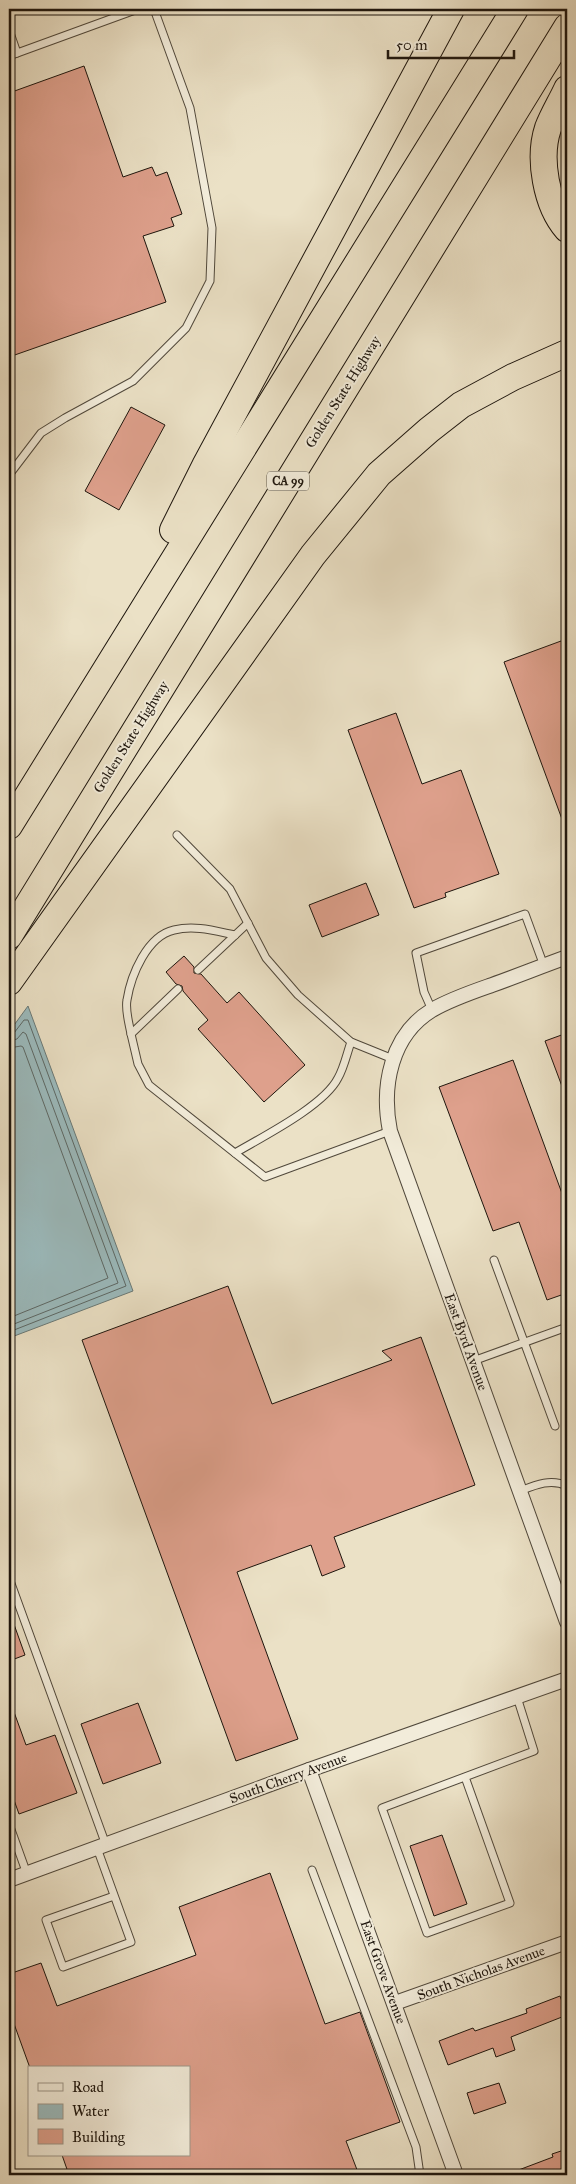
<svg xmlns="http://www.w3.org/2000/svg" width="576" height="2184" viewBox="0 0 576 2184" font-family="'IM FELL Great Primer',serif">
<rect width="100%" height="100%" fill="#ebe1c6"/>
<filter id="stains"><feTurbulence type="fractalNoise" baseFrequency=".004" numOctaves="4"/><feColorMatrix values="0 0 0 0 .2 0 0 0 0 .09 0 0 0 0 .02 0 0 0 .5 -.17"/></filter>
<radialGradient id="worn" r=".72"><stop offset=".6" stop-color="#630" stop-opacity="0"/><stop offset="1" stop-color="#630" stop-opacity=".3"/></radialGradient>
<path fill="#9bbbbe" stroke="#697977" d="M28 1006 133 1291 9 1338V1032Z"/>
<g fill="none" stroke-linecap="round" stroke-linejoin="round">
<g stroke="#5c6866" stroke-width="1">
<path d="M9 1035 14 1033 24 1020H28L126 1286 9 1332"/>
<path d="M9 1041 17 1039 23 1032 26 1034 118 1283 9 1326"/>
<path d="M9 1048 21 1046 23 1047 108 1278 9 1318"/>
</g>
</g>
<g fill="#dea08c" stroke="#1d150d">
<path d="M84 66 123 177 152 167 156 176 167 172 182 214 171 218 174 226 143 236 166 302 9 357V93Z"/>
<path d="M131 407 165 425 119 510 85 491Z"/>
<path d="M561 641 567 657 566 830 504 662Z"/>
<path d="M396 713 422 784 461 770 499 874 445 893 446 897 414 908 348 730Z"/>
<path d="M366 883 379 915 322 937 309 905Z"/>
<path d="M184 956 194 967V973L201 974 227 1003 239 992 305 1065 264 1102 198 1029 208 1020 183 991 182 986 176 984 166 972Z"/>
<path d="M567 1033V1097H566L545 1041Z"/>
<path d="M513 1060 567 1207V1293L547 1300 519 1222 493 1231 439 1087Z"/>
<path d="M228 1286 272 1404 392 1360 382 1351 421 1337 475 1485 334 1537 345 1567 322 1576 311 1545 237 1572 298 1739 236 1761 82 1340Z"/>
<path d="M9 1616H11L25 1655 9 1661Z"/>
<path d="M10 1701 26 1745 55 1735 77 1793 19 1814 9 1786Z"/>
<path d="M138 1703 161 1763 103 1784 81 1724Z"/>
<path d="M442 1835 467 1904 434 1916 410 1846Z"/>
<path d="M270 1873 325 2024 360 2012 400 2122 346 2141 359 2175H235L233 2170 217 2175H69L62 2155H189V2068H30L13 2021 9 2023V1974L41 1963 57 2006 196 1955 179 1907Z"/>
<path d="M560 1996 567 2015 511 2037 515 2050 496 2057 493 2048 448 2065 439 2041 473 2028 475 2031 527 2013 526 2009Z"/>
<path d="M499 2083 506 2103 474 2114 467 2093Z"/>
<path d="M564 2150V2152L567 2151V2175H508V2174L553 2157 552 2154Z"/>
</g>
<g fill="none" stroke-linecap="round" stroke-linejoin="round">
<g stroke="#50483b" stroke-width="9">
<g id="service">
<path d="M9 30 17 53"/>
<path d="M9 56 138 9"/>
<path d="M9 475 41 433 65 418 133 381 186 328 210 281 212 228 190 108 154 9"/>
<path d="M177 835 230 889 266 958 298 995 351 1042 393 1059"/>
<path d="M198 970 248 923"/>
<path d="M178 989 131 1034 138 1064 149 1085 265 1177 390 1131"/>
<path d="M432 1010 424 992 416 953 525 914 544 966"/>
<path d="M131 1034C129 1023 125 1010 127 1000 131 975 147 936 174 930 195 925 215 931 235 935"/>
<path d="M235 1153C262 1137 324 1106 338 1078 344 1068 347 1053 351 1042"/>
<path d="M494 1260 555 1426"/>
<path d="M473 1361 567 1327"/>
<path d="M520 1491C535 1485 551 1478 567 1486"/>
<path d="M9 1578 106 1845"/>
<path d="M465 1777 510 1903 427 1933 382 1808 534 1751 517 1697"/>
<path d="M9 1824 27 1874"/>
<path d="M97 1848 131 1942 63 1967 46 1920 114 1896"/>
<path d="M312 1870 416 2147 420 2175"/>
</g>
</g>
<g stroke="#50483b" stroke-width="16">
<g id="minor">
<path d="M567 957C542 966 517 976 492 985 472 992 451 999 432 1010 391 1035 381 1086 390 1131L567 1622"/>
<path d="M309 1770 456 2175"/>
<path d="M9 1880 309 1770 567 1679"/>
<path d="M395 2003 567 1942"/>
</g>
</g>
<g stroke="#1d150d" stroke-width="28">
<g id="motorway">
<path d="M567 89C561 102 553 115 548 128 538 158 546 205 567 229"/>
<path d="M173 530 205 466 451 9"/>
<path d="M9 826 515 9"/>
<path d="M9 936 567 27"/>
<path d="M9 982 313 555 379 474 429 430 461 405 513 377 567 353"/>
</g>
</g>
<use href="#service" stroke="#f2ecda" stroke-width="7"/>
<use href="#minor" stroke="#f2ecda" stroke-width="14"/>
<use href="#motorway" stroke="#ebe1c6" stroke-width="26"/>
</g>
<g text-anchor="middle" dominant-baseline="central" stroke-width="4" stroke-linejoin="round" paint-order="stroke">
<rect fill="#f2ecda" stroke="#5d564a" stroke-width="1" x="267" y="471.5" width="42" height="19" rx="4"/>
<g font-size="12" font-weight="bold" fill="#1d150d">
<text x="288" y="481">CA 99</text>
</g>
<g font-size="14" fill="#1d150d" stroke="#f2ecda">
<text transform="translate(343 392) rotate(-58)">Golden State Highway</text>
<text transform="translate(131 737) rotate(-58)">Golden State Highway</text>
<text transform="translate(466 1342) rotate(70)">East Byrd Avenue</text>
<text transform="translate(288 1778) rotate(-20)">South Cherry Avenue</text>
<text transform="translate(383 1972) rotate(70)">East Grove Avenue</text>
<text transform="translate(481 1973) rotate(-20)">South Nicholas Avenue</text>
</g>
</g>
<rect width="576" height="2184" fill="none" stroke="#ebe1c6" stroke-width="30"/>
<rect x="10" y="10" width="556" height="2164" fill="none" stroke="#1d150d" stroke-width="2.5"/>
<rect x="15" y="15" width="546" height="2154" fill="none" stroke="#1d150d"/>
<rect x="28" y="2066" width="162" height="90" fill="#f2ecda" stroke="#9d9688"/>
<rect x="38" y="2083" width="25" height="8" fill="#f2ecda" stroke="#9d9688"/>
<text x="72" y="2092" font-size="15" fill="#1d150d">Road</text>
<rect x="38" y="2104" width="25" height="15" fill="#9bbbbe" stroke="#9d9688"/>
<text x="72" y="2116" font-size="15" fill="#1d150d">Water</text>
<rect x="38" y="2129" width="25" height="15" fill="#dea08c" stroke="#9d9688"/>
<text x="72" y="2142" font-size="15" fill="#1d150d">Building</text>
<path d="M388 50v8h126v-8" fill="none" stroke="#1d150d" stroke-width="2.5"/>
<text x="396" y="50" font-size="15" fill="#1d150d" stroke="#f2ecda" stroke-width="4" paint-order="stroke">50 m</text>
<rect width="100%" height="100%" filter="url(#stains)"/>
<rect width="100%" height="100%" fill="url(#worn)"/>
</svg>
